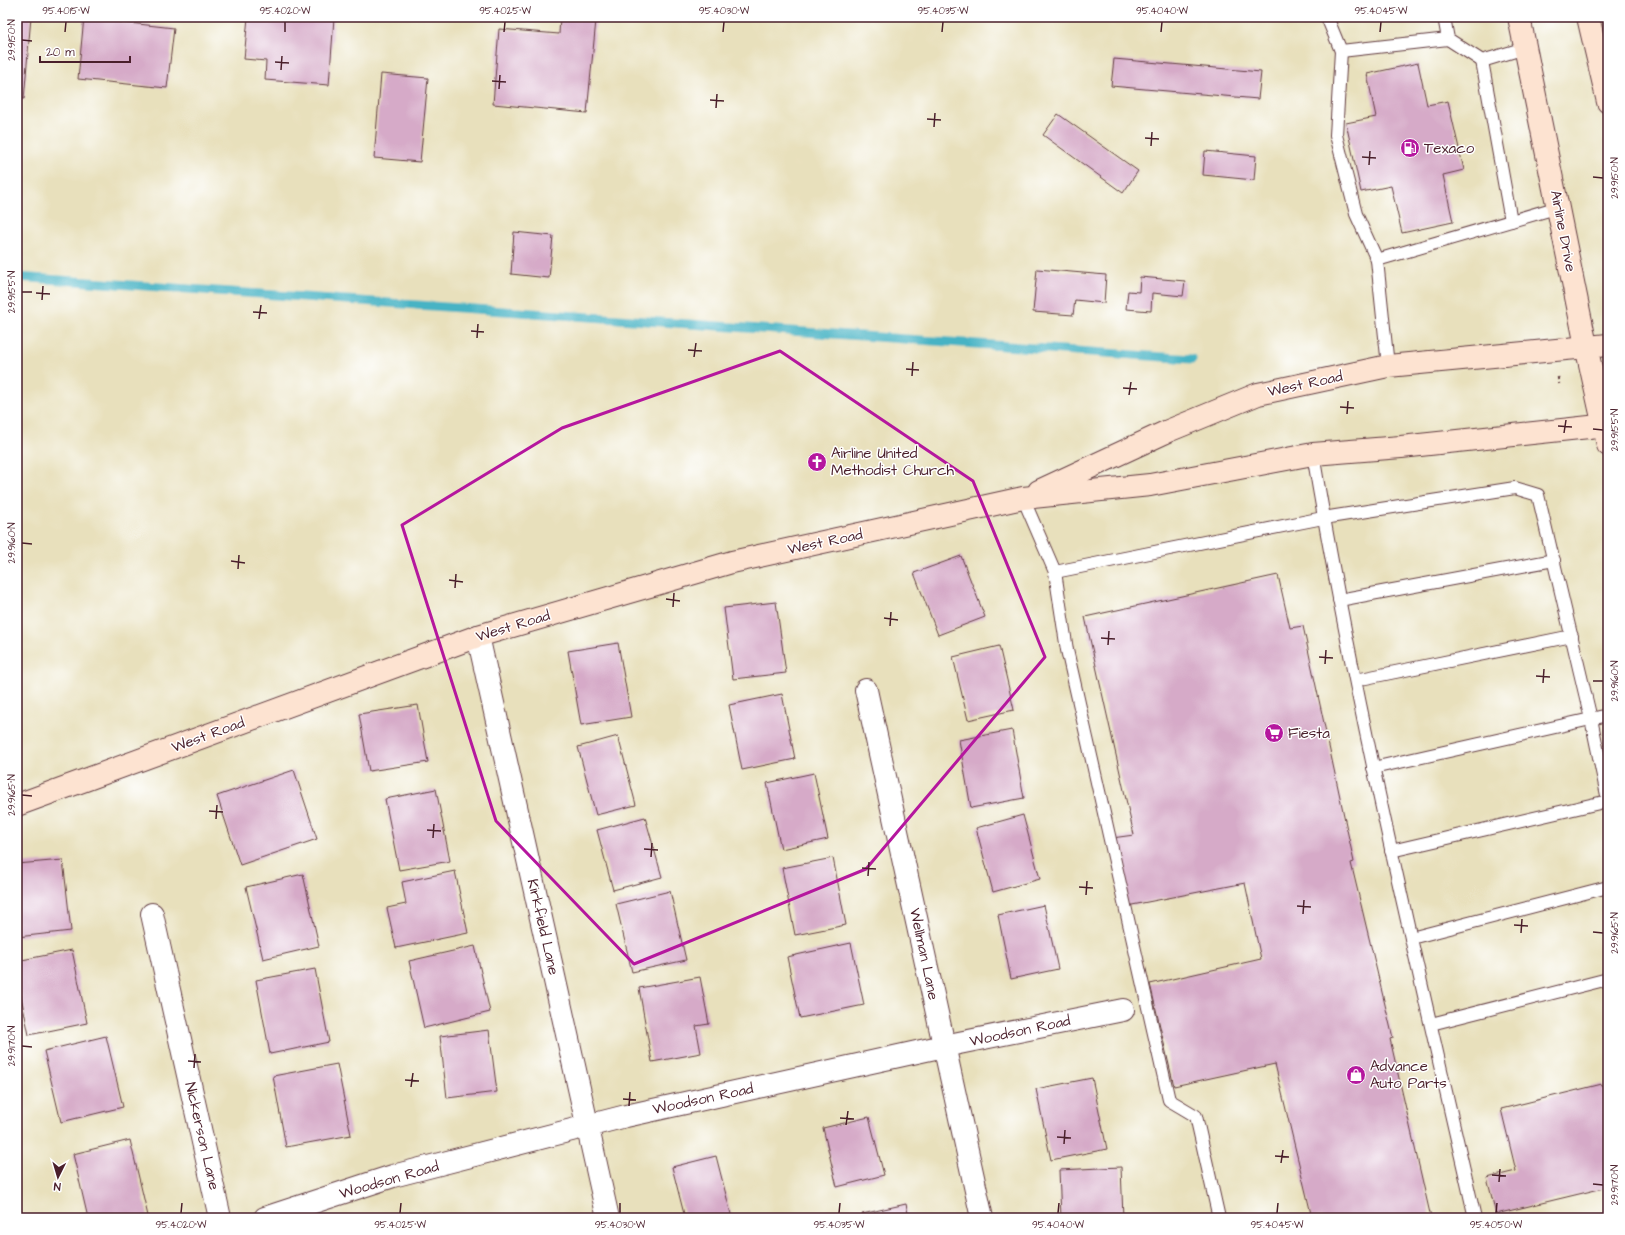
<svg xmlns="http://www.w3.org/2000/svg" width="1625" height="1235" viewBox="0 0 1625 1235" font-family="'Architects Daughter',sans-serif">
<rect width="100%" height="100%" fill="#fff"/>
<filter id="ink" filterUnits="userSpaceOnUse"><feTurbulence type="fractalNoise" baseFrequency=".025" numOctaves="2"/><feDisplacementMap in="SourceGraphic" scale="8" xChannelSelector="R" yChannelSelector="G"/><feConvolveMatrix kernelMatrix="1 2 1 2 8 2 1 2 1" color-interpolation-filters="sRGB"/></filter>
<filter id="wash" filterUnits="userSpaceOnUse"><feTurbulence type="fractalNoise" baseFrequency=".012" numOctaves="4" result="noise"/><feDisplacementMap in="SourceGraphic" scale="16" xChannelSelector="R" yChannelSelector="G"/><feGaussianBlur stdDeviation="0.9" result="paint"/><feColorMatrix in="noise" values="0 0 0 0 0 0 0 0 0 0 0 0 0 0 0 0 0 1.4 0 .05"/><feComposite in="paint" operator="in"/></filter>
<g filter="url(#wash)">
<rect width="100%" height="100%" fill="#e8e0bc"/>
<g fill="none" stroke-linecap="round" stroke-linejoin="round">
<path stroke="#47b3c4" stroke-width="9" d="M17 277 1192 359"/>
</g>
<g id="blocks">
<g fill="#d6aac8">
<path d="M17 17H31L24 99 17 98Z"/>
<path d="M84 17H121L120 22 174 28 167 88 78 79Z"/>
<path d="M248 17 334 18 329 85 265 80 266 61 244 59Z"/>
<path d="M560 17 596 20 587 113 493 104 499 29 559 34Z"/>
<path d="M1114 59 1261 72 1258 99 1111 86Z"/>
<path d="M1418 63 1427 105 1448 101 1464 170 1443 175 1453 222 1402 233 1391 186 1361 192 1346 123 1376 117 1367 74Z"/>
<path d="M381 74 428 78 420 162 374 158Z"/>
<path d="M1058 114 1138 171 1123 193 1043 135Z"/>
<path d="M1205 151 1256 156 1254 180 1203 175Z"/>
<path d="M514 232 553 236 549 278 511 274Z"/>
<path d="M1037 269 1106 275 1104 303 1075 300 1073 315 1033 312Z"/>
<path d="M1140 277 1185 281 1183 296 1152 293 1151 311 1126 309 1128 291 1139 292Z"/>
<path d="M961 556 985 617 938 635 914 573Z"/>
<path d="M1278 575 1290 628 1303 626 1354 862 1351 863 1393 1038 1390 1039 1431 1218H1312L1275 1064 1174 1086 1150 984 1261 959 1245 883 1127 906 1112 838 1134 835 1085 617Z"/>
<path d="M776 602 786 673 733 679 724 608Z"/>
<path d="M618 643 631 717 581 725 568 651Z"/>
<path d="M999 646 1014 710 968 720 953 657Z"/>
<path d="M782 694 795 759 742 770 729 705Z"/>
<path d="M418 705 428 762 369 771 359 714Z"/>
<path d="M1012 730 1024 798 971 808 959 740Z"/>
<path d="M618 736 636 805 596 815 578 747Z"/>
<path d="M294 770 317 839 240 865 217 796Z"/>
<path d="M814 773 828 839 781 849 767 783Z"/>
<path d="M436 789 450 861 399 870 385 799Z"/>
<path d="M1023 815 1040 879 993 892 976 828Z"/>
<path d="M645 817 662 877 613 890 597 830Z"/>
<path d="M833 858 846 925 795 935 782 868Z"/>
<path d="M63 860 71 931 17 937V864Z"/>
<path d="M455 871 468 933 396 948 387 908 406 904 402 882Z"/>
<path d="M303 874 319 946 263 959 246 887Z"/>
<path d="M670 891 686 960 632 972 616 904Z"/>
<path d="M1044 905 1058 969 1011 979 998 915Z"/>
<path d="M851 943 864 1005 800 1018 787 957Z"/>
<path d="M475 946 490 1012 424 1028 409 961Z"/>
<path d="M72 950 87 1023 29 1035 17 977V961Z"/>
<path d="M315 969 329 1042 270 1054 256 980Z"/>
<path d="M700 977 709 1024 696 1026 701 1053 652 1062 639 988Z"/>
<path d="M489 1030 497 1092 447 1098 440 1036Z"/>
<path d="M106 1036 123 1107 61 1122 44 1051Z"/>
<path d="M337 1064 351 1135 286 1147 273 1076Z"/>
<path d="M1092 1078 1107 1149 1051 1160 1036 1089Z"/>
<path d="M1602 1084 1608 1108V1187L1496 1214 1487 1178 1516 1171 1501 1109Z"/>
<path d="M869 1117 884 1175 837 1187 823 1128Z"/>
<path d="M130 1140 148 1216 138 1218H88L73 1154Z"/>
<path d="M716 1156 732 1218H685L672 1167Z"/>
<path d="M1121 1167 1123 1218H1061L1059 1170Z"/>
<path d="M906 1204 909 1218H863L862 1214Z"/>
</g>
</g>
</g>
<g filter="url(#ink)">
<use href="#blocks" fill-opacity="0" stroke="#623c41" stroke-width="1"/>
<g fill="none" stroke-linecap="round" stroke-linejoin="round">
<g stroke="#623c41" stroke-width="14">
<g id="lane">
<path d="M1327 17 1341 51 1448 39"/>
<path d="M1444 17 1448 39 1482 61"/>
<path d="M1341 51 1336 135 1356 214 1377 260"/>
<path d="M1511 221 1482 61 1525 48"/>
<path d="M1388 366 1377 260 1559 207"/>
<path d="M1313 454C1356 711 1417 964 1475 1218"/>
<path d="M1023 498 1055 572 1323 518 1515 488 1538 495 1591 719 1373 768"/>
<path d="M1055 572 1067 650 1169 1100 1196 1116 1219 1218"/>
<path d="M1339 600 1554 560"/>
<path d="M1356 680 1572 636"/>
<path d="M1608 715 1591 719 1608 800"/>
<path d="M1391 851 1608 801"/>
<path d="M1411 938 1608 887"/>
<path d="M1431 1024 1608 979"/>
</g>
</g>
<g stroke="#623c41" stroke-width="24">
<g id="street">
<path d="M478 636 608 1218"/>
<path d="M866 690 982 1218"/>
<path d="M152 914 220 1218"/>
<path d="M265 1218 393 1176 626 1116 944 1046 1123 1010"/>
</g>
</g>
<g stroke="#623c41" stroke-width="24">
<g id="secondary">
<path d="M1519 17 1586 346 1608 445"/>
<path d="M1588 17 1608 102"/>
<path d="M1039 491 1168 431 1258 394 1388 366 1608 345"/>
<path d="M17 805 478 636 732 562 1023 498 1150 485 1313 454 1401 447 1608 425"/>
</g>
</g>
<path stroke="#623c41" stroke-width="2.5" stroke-dasharray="3 3" stroke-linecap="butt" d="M1558 377 1559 384"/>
<use href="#lane" stroke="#fff" stroke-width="12"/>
<use href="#street" stroke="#fff" stroke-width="22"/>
<use href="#secondary" stroke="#fde3d1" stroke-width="22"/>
</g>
</g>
<path fill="none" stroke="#b5179e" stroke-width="3" stroke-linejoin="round" d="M780 351 973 481 1045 657 866 869 634 964 496 821 402 525 562 428Z"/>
<path fill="none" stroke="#4a1f2b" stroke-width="1.5" d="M65 32 66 22M285 32V22M504 32 505 22M723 32 724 22M942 32 943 22M1161 32 1162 22M1380 32 1381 22M22 40 32 41M275 62 289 63M281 70 282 56M492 81 506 82M499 89 500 75M710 100 724 101M716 108 717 94M927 119 941 120M934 127 935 113M1145 138 1159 139M1151 146 1152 132M1362 157 1376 158M1369 165 1370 151M1593 177 1603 178M22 292H32M36 293 50 294M42 300 43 286M253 312 267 313M259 319 261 305M471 331 484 332M477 338 478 324M688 350 702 351M694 357 696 343M906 369 919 370M912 376 913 362M1123 388 1137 389M1129 395 1131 382M1340 407 1354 408M1347 414 1348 401M1558 426 1572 427M1593 429 1603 430M1564 433 1566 420M22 543 32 544M231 561 245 563M238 569 239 555M449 580 463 582M455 588 456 574M666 599 680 601M673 607 674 593M884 618 898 620M890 626 891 612M1101 638 1115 639M1108 645 1109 631M1319 657 1333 658M1325 664 1326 650M1536 676 1550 677M1593 681H1603M1543 683 1544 669M22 795 32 796M209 811 223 812M216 819 217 805M427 830 441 831M433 838 434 824M644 849 658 850M651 857 652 843M862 868 876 869M868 876 869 862M1079 887 1093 888M1086 895 1087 881M1297 906 1311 907M1303 914 1304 900M1514 925 1528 926M1593 932 1603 933M1521 933 1522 919M22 1046 32 1047M188 1061 201 1062M194 1068 195 1054M405 1080 419 1081M411 1087 413 1073M623 1099 636 1100M629 1106 630 1092M840 1118 854 1119M846 1125 848 1111M1057 1137 1071 1138M1064 1144 1065 1130M1275 1156 1289 1157M1281 1163 1283 1150M1492 1175 1506 1176M1499 1182 1500 1169M1593 1184 1603 1185M181 1213 182 1203M400 1213 401 1203M620 1213V1203M839 1213 840 1203M1058 1213 1059 1203M1277 1213 1278 1203M1496 1213 1497 1203"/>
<defs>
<g id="fuel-disc" transform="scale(1)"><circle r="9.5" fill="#b5179e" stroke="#fff"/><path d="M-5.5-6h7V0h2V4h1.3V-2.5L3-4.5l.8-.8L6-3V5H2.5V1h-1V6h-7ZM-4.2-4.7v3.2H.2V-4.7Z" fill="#fff"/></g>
<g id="church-disc" transform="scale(1)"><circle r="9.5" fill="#b5179e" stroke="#fff"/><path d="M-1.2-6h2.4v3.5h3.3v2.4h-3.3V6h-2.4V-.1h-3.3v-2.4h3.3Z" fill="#fff"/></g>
<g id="supermarket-disc" transform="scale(1)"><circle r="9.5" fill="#b5179e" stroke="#fff"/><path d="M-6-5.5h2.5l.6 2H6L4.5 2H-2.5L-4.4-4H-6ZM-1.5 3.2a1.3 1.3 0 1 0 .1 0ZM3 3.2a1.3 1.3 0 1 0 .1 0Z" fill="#fff"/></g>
<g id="shop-disc" transform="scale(1)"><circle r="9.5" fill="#b5179e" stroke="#fff"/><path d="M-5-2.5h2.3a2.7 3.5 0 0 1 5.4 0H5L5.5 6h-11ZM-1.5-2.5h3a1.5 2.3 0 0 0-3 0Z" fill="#fff"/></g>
</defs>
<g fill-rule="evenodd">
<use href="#fuel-disc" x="1410" y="148"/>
<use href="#church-disc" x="817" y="462"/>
<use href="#supermarket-disc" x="1274" y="733"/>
<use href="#shop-disc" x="1356" y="1075"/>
</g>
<g text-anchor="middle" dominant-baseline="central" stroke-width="3" stroke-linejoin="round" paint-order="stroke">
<g font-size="15" fill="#4a1f2b" stroke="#fff" text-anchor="start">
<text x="1424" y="148">Texaco</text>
<text x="831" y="453">Airline United<tspan x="831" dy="17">Methodist Church</tspan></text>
<text x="1288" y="733">Fiesta</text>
<text x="1370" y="1066">Advance<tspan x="1370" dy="17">Auto Parts</tspan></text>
</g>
<g font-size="15" fill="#4a1f2b" stroke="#fff">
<text transform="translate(1563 231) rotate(79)">Airline Drive</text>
<text transform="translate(1305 384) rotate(-12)">West Road</text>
<text transform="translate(825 542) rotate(-12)">West Road</text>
<text transform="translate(513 626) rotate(-17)">West Road</text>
<text transform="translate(208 735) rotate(-20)">West Road</text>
<text transform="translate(543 927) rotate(77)">Kirkfield Lane</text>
<text transform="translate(924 954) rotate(78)">Wellman Lane</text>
<text transform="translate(1020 1031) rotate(-12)">Woodson Road</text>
<text transform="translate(703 1099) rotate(-12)">Woodson Road</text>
<text transform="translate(202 1136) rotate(77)">Nickerson Lane</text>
<text transform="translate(389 1180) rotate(-16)">Woodson Road</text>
</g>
</g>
<rect width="1625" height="1235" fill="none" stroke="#fff" stroke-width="44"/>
<g transform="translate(58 1177) rotate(185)" stroke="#ffffff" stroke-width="3" paint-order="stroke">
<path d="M0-3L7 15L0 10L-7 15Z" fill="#4a1f2b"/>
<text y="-6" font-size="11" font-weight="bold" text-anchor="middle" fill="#4a1f2b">N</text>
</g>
<path d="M40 56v6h90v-6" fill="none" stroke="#4a1f2b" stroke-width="2"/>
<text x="46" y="56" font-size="12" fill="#4a1f2b" stroke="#ffffff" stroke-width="3" paint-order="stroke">20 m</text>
<rect x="22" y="22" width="1581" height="1191" fill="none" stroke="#4a1f2b" stroke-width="1.5"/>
<g font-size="10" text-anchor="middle" fill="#4a1f2b">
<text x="66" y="14">95.4015°W</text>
<text x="285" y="14">95.4020°W</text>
<text x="505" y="14">95.4025°W</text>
<text x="724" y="14">95.4030°W</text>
<text x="943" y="14">95.4035°W</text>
<text x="1162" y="14">95.4040°W</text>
<text x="1381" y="14">95.4045°W</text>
<text transform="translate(11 40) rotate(-90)" y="4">29.9150°N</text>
<text transform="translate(1614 178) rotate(-90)" y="4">29.9150°N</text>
<text transform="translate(11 292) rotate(-90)" y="4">29.9155°N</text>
<text transform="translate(1614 430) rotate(-90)" y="4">29.9155°N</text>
<text transform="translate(11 543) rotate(-90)" y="4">29.9160°N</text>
<text transform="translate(1614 681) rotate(-90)" y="4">29.9160°N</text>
<text transform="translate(11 795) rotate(-90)" y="4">29.9165°N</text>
<text transform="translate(1614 933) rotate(-90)" y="4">29.9165°N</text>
<text transform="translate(11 1046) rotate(-90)" y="4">29.9170°N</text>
<text transform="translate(1614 1185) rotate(-90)" y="4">29.9170°N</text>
<text x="181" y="1228">95.4020°W</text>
<text x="400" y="1228">95.4025°W</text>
<text x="620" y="1228">95.4030°W</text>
<text x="839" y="1228">95.4035°W</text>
<text x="1058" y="1228">95.4040°W</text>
<text x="1277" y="1228">95.4045°W</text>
<text x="1496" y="1228">95.4050°W</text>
</g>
</svg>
